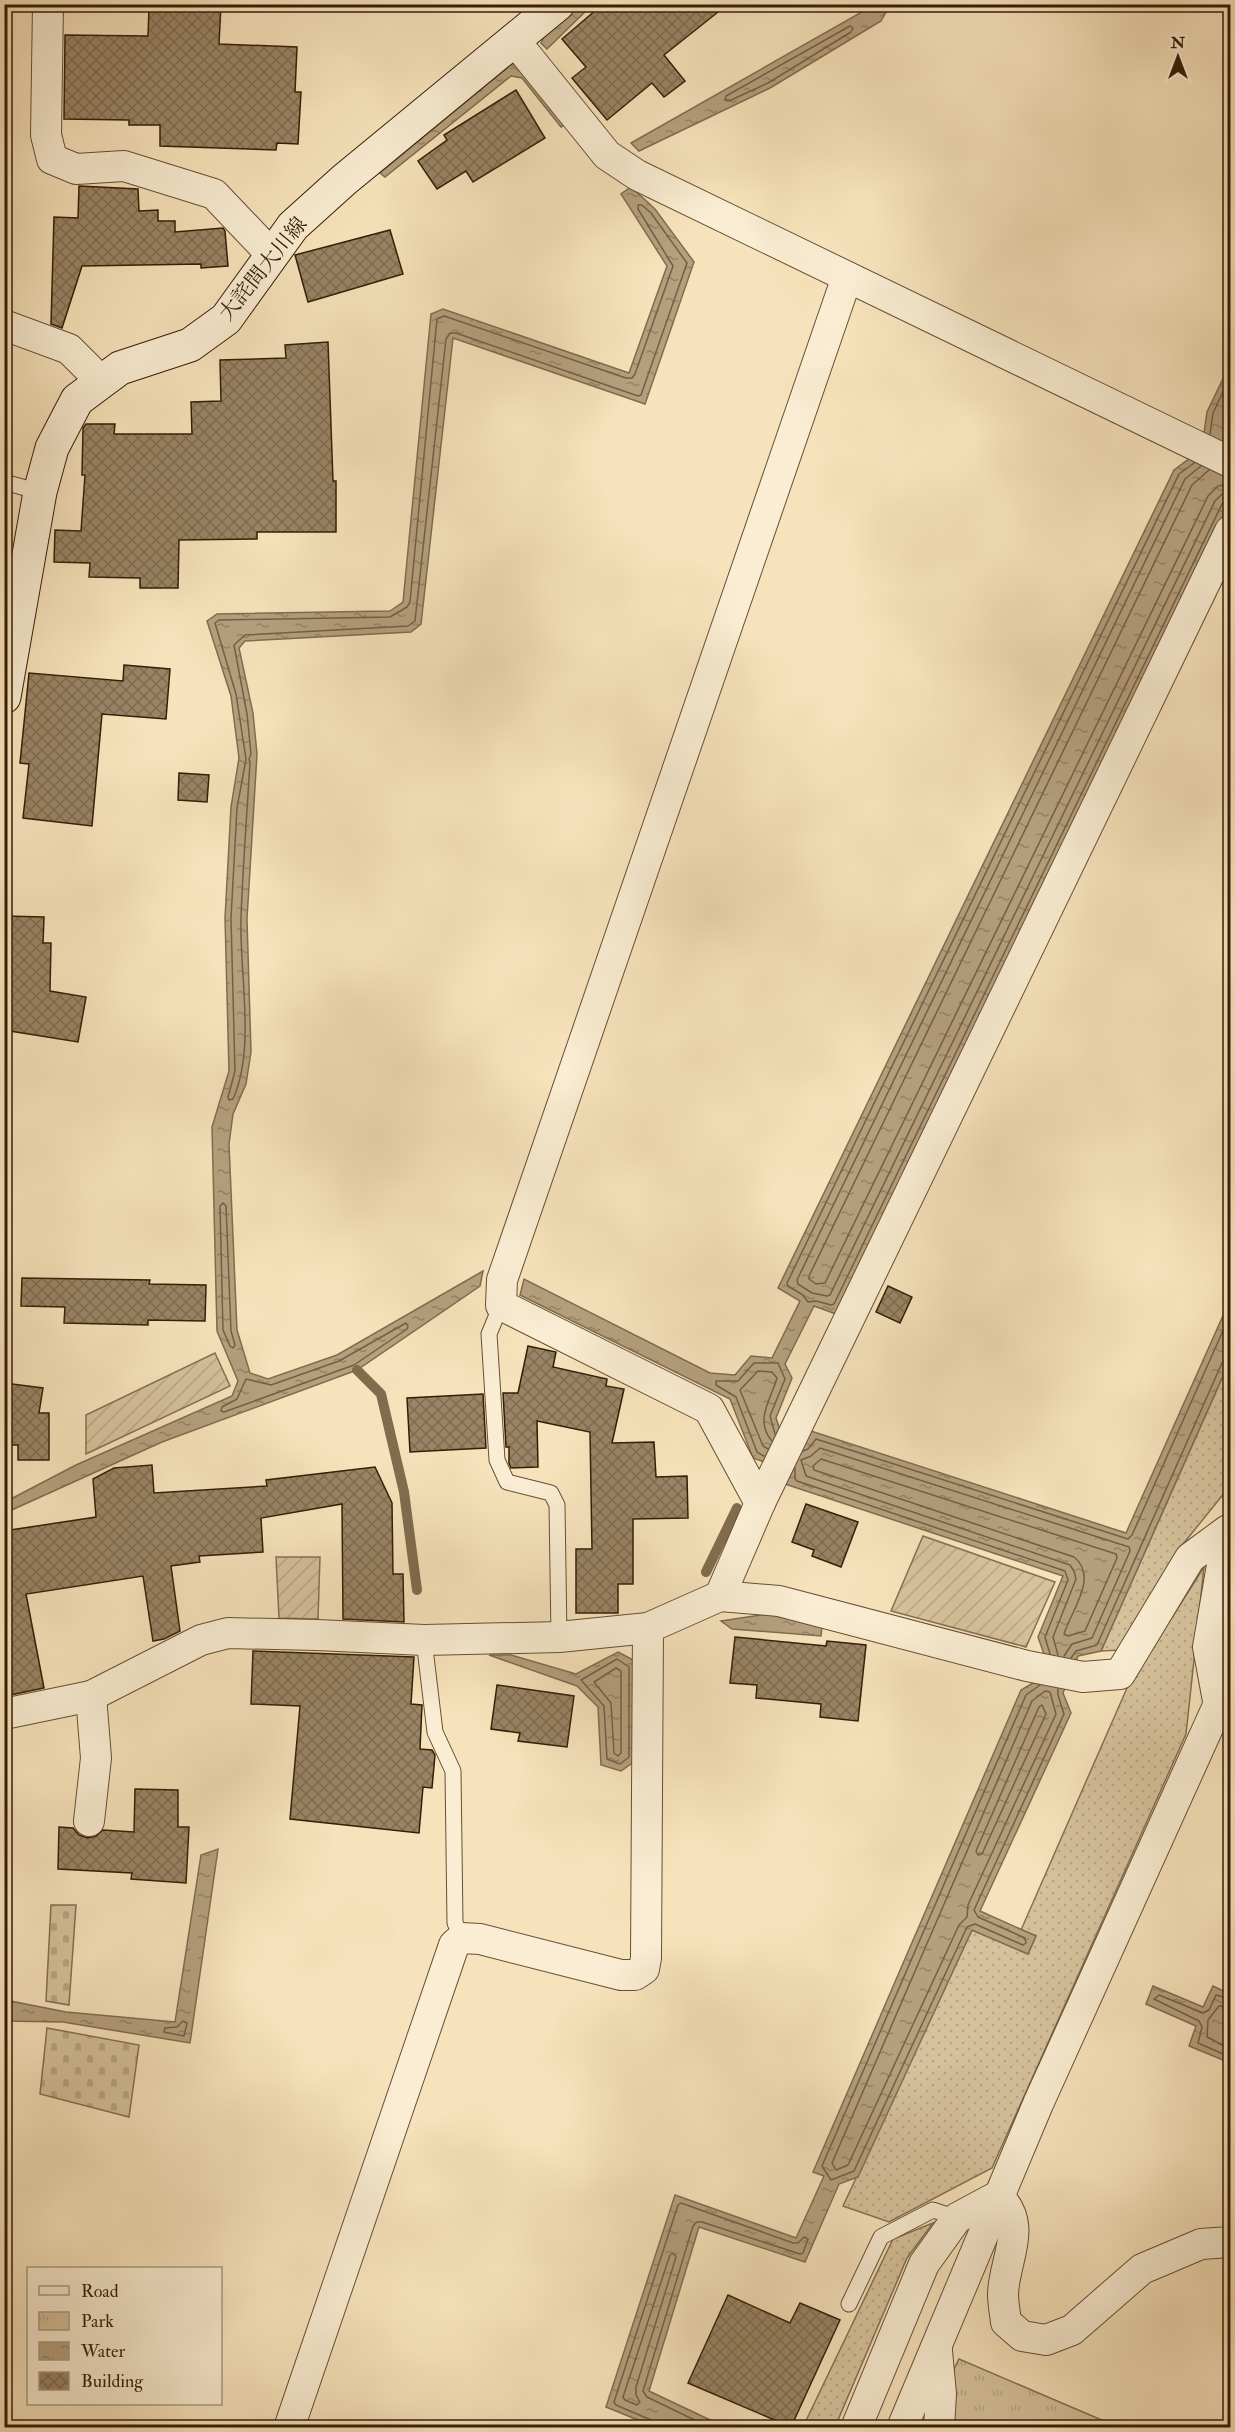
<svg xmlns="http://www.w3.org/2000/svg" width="1235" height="2432" viewBox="0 0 1235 2432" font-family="'IM FELL Double Pica','Noto Serif JP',serif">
<defs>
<pattern id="grass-dots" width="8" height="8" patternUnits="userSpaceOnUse" patternTransform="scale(1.5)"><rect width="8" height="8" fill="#d6c29c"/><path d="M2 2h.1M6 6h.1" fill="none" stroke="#b8a685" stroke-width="1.8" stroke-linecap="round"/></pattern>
<pattern id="cemetery-stones" width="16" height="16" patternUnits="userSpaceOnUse" patternTransform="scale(1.5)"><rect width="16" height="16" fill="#d6c29c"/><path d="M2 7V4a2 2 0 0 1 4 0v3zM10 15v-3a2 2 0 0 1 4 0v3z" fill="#b8a685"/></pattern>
<pattern id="park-tufts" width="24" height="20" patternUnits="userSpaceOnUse" patternTransform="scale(1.5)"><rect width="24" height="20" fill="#d6c29c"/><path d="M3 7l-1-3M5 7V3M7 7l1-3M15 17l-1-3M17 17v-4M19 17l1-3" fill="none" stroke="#b8a685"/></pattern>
<pattern id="garden-furrows" width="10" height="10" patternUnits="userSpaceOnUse" patternTransform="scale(1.5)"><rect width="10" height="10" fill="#d6c29c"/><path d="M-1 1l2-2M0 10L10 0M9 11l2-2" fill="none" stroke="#b8a685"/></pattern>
<pattern id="water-ripples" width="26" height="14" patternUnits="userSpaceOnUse" patternTransform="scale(1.5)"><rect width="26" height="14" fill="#b5a07e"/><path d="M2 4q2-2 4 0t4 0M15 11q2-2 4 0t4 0" fill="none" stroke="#948265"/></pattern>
<pattern id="building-cross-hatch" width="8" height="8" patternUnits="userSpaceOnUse" patternTransform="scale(1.5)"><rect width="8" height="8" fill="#998465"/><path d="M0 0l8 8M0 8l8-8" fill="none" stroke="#7e6b51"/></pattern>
</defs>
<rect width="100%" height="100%" fill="#f7e3bb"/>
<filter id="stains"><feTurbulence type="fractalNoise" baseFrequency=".00333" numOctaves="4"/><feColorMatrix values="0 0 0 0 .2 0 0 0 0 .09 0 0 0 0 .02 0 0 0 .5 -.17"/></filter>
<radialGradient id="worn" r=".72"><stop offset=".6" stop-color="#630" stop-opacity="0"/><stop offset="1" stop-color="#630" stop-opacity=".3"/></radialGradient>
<g fill="url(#grass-dots)" stroke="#857052" stroke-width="1.5">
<path d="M1230 1360V1486L1175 1554 1122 1650 1101 1651Z"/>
<path d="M1204 1567 1186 1734 992 2168 889 2222 843 2206 972 1930 1028 1954 1036 1936 1021 1930 1127 1688Z"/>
<path d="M933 2223 907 2258 835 2427H803L893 2239Z"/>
</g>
<g fill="url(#cemetery-stones)" stroke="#857052" stroke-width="1.5">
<path d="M51 1905H76L69 2005 46 2001Z"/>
<path d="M47 2028 139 2045 129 2117 40 2094Z"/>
</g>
<path fill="url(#park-tufts)" stroke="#857052" stroke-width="1.5" d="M959 2359 1118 2427 924 2428Z"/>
<g fill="url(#garden-furrows)" stroke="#857052" stroke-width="1.5">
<path d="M215 1353 230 1386 86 1454V1415Z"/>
<path d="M923 1536 1055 1582 1026 1647 891 1611Z"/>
<path d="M276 1557H320L318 1619 279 1618Z"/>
</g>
<g fill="url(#water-ripples)" stroke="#816c4e" stroke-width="1.5">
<path d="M577 5H592L547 49 541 43 546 32Z"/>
<path d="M871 5H890L881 21 770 88 639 151 631 143 869 8Z"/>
<path d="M510 65H521L566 124 561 127 522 78 511 76 385 177 380 173Z"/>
<path d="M631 187 655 209 694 262 645 404 453 338 421 624 411 632 245 641 239 648 253 713 257 754 247 919 251 1052 246 1084 233 1114 229 1144 237 1330 250 1373 268 1379 337 1355 483 1271 480 1286 357 1370 162 1442 5 1513V1502L76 1465 232 1396 238 1381 217 1331 212 1127 229 1071 225 918 231 807 239 758 231 696 207 621 217 614 390 611 403 602 431 314 443 309 629 373 667 266 621 194Z"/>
<path d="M1230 364V501L836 1314 814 1306 785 1364 792 1378 776 1418 780 1430 811 1431 1126 1533 1230 1300V1360L1101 1651 1078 1656 1063 1693 1071 1713 980 1911 1036 1936 1028 1954 972 1930 858 2177 839 2184 805 2262 699 2227 649 2391 725 2427H655L606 2407 675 2195 796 2238 824 2176 813 2172 1021 1690 1035 1682 1044 1654 1038 1637 1063 1576 785 1484 791 1472 753 1458 730 1399 520 1295 524 1279 710 1373 735 1375 751 1356 772 1358 800 1301 778 1288 1174 470 1190 458 1204 433 1207 412Z"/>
<path d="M767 1614 822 1626 821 1636 732 1629 721 1621Z"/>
<path d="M618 1652 635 1661V1761L621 1771 601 1765 598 1707 577 1686 489 1655H511L576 1674Z"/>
<path d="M218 1849 190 2043 63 2022 5 2021V2000L66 2012 175 2022 201 1855Z"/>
<path d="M1153 1986 1203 2007 1213 1986 1230 1994V2063L1189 2046 1196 2026 1146 2004Z"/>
</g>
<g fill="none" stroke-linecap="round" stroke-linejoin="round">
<g stroke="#745f42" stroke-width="1.5">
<path d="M850 26 853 28 851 32 768 83 729 101 725 100 726 96Z"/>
<path d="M638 205H642L651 213 687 263 641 395 638 396 456 333H450L446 339 415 621 408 626 245 635 234 645 247 714 251 754 249 759 250 762C247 813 243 865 241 917 239 973 256 1048 233 1099L229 1100 228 1097 235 1071 231 918 237 808 246 759 236 694 215 623 219 620 390 617 407 607 410 602 437 319 444 316 626 378H632L635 374 673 266 638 209Z"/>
<path d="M1210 434 1213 413 1230 377"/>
<path d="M1194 463 1179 474 787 1283 788 1286 803 1295 808 1302 816 1301 831 1305 834 1304 1222 504 1230 500"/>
<path d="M1201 466 1185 479 797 1280 798 1284 812 1293 827 1296 830 1295 1215 501 1222 494 1230 493"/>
<path d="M1209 470 1192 485 809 1276V1279L816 1284 825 1283 1208 496 1218 486 1230 484"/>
<path d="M223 1203 226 1206 231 1331 235 1345 233 1348 230 1346 223 1330 220 1206Z"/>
<path d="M406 1323 408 1326 407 1329 354 1365 224 1412 221 1411 222 1407 237 1399 246 1379 271 1385 339 1361Z"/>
<path d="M768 1449 763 1446 740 1390 758 1371 772 1372 777 1378C771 1399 754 1421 772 1441"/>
<path d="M803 1451 808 1449 816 1439 1128 1539 1132 1535 1230 1315"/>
<path d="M764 1456 757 1452 736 1397 716 1385V1381H738L754 1363H778L785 1379 770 1416 775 1434"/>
<path d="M821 1459 1116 1554 1117 1558 1085 1631 1068 1636 1064 1634C1071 1611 1099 1577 1074 1557L814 1470 813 1466Z"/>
<path d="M795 1468V1479L797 1481 1065 1571 1068 1580 1045 1637 1050 1654"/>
<path d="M1058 1655 1053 1637 1076 1579 1074 1571 1070 1565 806 1476 801 1460 811 1456 820 1448 1129 1547 1130 1551 1092 1638 1072 1644 1064 1656"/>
<path d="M1071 1658 1076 1651 1097 1645 1222 1363 1230 1359"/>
<path d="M617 1659 629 1667V1757L620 1764 607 1759 604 1706 581 1680Z"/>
<path d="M616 1668 621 1671V1753L618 1756 614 1753 611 1703 594 1682Z"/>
<path d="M1040 1685 1026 1695 822 2166 831 2180 854 2171 967 1927 975 1924 1023 1945 1026 1943 1025 1938 978 1917 974 1910 1064 1714 1058 1695V1689"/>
<path d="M1045 1691 1050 1692 1056 1714 968 1905 967 1917 959 1925 848 2165 836 2170 832 2163 1032 1701Z"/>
<path d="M1042 1705 1046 1714 982 1854 978 1855 976 1851 1039 1707Z"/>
<path d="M1230 1999 1216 1995 1209 2010 1203 2013 1159 1995 1154 1999 1199 2021 1202 2027 1198 2043 1230 2057"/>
<path d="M1230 2007 1219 2006 1208 2020 1207 2037 1230 2049"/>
<path d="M183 2021 187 2023 184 2036 164 2032 165 2028 177 2027Z"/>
<path d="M673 2253 676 2257 636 2387V2395L640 2402 637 2405 625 2400 623 2397 670 2255Z"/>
<path d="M655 2428 651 2420 616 2405 614 2402 678 2205 681 2203 793 2243H798L804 2237 808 2239 803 2253 800 2254 702 2222H697L693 2226 643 2391 647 2397 711 2428"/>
</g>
<g stroke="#816c4e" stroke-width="10">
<path d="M357 1370 381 1394 404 1492 417 1590"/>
<path d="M706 1572 737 1508"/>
</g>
</g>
<g fill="url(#building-cross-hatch)" stroke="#341e07" stroke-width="1.5">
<path d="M176 4H221L219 44 297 47 295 92H301L298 144 277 143 276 150 160 146V125H129V120L64 119 65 35 148 36 149 8 175 9Z"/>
<path d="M603 4H728L664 55 685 81 664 97 652 83 607 120 572 78 586 67 562 39Z"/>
<path d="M516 90 545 138 473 182 466 171 437 189 418 161 447 140 444 135Z"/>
<path d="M79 186 138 189 139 211 158 210V221H175V232L223 228 225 231 228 266 201 268V264L82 266 62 328 51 324 54 217 78 218Z"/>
<path d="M390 230 403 274 308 302 295 255Z"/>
<path d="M328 342 333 481H336V532H257V539L179 540 178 588H140V578L89 577 90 563 54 562 55 530 81 531 85 475H82L83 428 86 424H115L114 434H192L191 402 221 401 220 360 286 358 285 345Z"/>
<path d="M124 665 170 669 166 719 102 714 92 826 23 818 29 764 20 763 29 673 123 681Z"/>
<path d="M179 773 209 775 207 802 178 800Z"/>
<path d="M4 916 44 917 43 943H51L50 991 86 997 78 1042 4 1030Z"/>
<path d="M22 1278 150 1280 149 1284 206 1285 205 1321 148 1320V1325L64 1323 65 1307 21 1306Z"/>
<path d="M888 1286 912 1297 900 1323 876 1312Z"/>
<path d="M528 1346 556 1352 553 1367 607 1379 606 1386 624 1389 612 1443 654 1442 656 1477 687 1476 688 1518 633 1519V1584H618V1613H576V1549H592L590 1432 537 1421 538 1467 511 1468 509 1463V1447H506L503 1393H518Z"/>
<path d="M4 1383 43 1388 39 1413H49V1460H18V1445H4Z"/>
<path d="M483 1394 486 1448 410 1452 407 1398Z"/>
<path d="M152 1465 154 1493 267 1486 266 1480 375 1467 392 1503 393 1574H403L404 1622 343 1619 342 1504 261 1518 263 1552 199 1556 200 1562 171 1566 180 1631 164 1639 153 1641 143 1576 26 1594 44 1688 10 1695 4 1668V1531L96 1517 93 1479 114 1468Z"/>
<path d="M806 1504 858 1522 841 1567 812 1556 814 1550 792 1542Z"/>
<path d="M735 1637 826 1646 827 1641 866 1645 858 1721 820 1717 821 1704 756 1698 757 1685 730 1683Z"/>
<path d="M253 1651 414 1657 411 1704 422 1705 420 1749 432 1750 435 1755 432 1788 423 1787 419 1833 290 1819 300 1706 251 1704Z"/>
<path d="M497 1685 574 1696 567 1747 518 1741 520 1733 491 1729Z"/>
<path d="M135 1789 178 1790V1827H189L186 1883 131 1879 132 1873 58 1869 59 1827 73 1828 79 1835 88 1838 96 1836 103 1830 134 1832Z"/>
<path d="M728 2295 790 2323 800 2303 840 2320 791 2427 688 2383Z"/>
</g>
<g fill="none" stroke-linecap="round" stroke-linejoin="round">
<g stroke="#654f34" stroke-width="17">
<g id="lane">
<path d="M4 482 40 492"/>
<path d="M501 1305 489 1334 497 1460 507 1482 551 1493 557 1505 559 1637"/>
<path d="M424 1640 435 1732 453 1771 455 1923 462 1938"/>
<path d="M849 2304 881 2237 933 2210 957 2218"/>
</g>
</g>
<g stroke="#654f34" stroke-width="32">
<g id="street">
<path d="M48 4 46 135 52 159 76 169 124 166 214 194 271 254"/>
<path d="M515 41 607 155 637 175 1230 462"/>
<path d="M4 325 69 349 102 382"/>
<path d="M760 1503 709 1409 501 1305 502 1280 847 277"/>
<path d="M720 1596 760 1503 1230 531"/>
<path d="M4 1714 91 1696 201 1640 228 1633 317 1635 424 1640 559 1637 648 1628 720 1596 779 1601 1027 1666 1083 1677 1120 1674 1190 1558 1228 1530 1208 1647 1219 1706"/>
<path d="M89 1821 96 1758 91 1696"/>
<path d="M937 2351 941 2394 939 2428"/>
<path d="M289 2428 454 1945 462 1938 480 1939 621 1975H635L644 1969 646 1958 648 1628"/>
<path d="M856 2428 924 2264 957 2218 998 2196C1029 2226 1004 2259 1003 2294 1003 2303 1005 2313 1006 2322L1022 2336 1046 2340 1072 2330 1142 2269 1201 2244 1230 2242"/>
<path d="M902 2428 1038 2104 1226 1688"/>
</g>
</g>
<g stroke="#341e07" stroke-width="35">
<path id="secondary" d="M4 697 40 492 52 448 77 400 120 368 190 345 226 319 293 226 344 180 558 4"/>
</g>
<use href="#lane" stroke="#faedd3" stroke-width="15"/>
<use href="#street" stroke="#faedd3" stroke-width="30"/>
<use href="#secondary" stroke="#faedd3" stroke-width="33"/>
</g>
<g text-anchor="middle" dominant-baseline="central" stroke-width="4.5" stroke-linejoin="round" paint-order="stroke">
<g font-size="21" fill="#341e07" stroke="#faedd3">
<text transform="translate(263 269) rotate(-51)">大詫間大川線</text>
</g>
</g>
<rect width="1235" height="2432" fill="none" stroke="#f7e3bb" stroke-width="24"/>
<rect x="6" y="6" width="1223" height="2420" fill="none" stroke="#341e07" stroke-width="3"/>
<rect x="12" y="12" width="1211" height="2408" fill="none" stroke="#341e07" stroke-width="1.5"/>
<rect x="27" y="2267" width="195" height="138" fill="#faedd3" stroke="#ab9a81" stroke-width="1.5"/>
<rect x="39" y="2286" width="30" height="9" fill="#faedd3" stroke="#ab9a81" stroke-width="1.5"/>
<text x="81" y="2297" font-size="18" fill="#341e07">Road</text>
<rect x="39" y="2312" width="30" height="18" fill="url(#park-tufts)" stroke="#ab9a81" stroke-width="1.5"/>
<text x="81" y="2327" font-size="18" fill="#341e07">Park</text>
<rect x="39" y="2342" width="30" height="18" fill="url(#water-ripples)" stroke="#ab9a81" stroke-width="1.5"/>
<text x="81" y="2357" font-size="18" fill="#341e07">Water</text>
<rect x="39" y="2372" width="30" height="18" fill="url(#building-cross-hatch)" stroke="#ab9a81" stroke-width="1.5"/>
<text x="81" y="2387" font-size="18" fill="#341e07">Building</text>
<g transform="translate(1178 57)" stroke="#faedd3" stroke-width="4.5" paint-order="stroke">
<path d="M0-4.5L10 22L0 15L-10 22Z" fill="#341e07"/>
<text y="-9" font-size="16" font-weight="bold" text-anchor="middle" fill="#341e07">N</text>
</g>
<rect width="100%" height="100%" filter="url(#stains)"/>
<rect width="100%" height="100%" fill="url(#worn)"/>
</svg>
